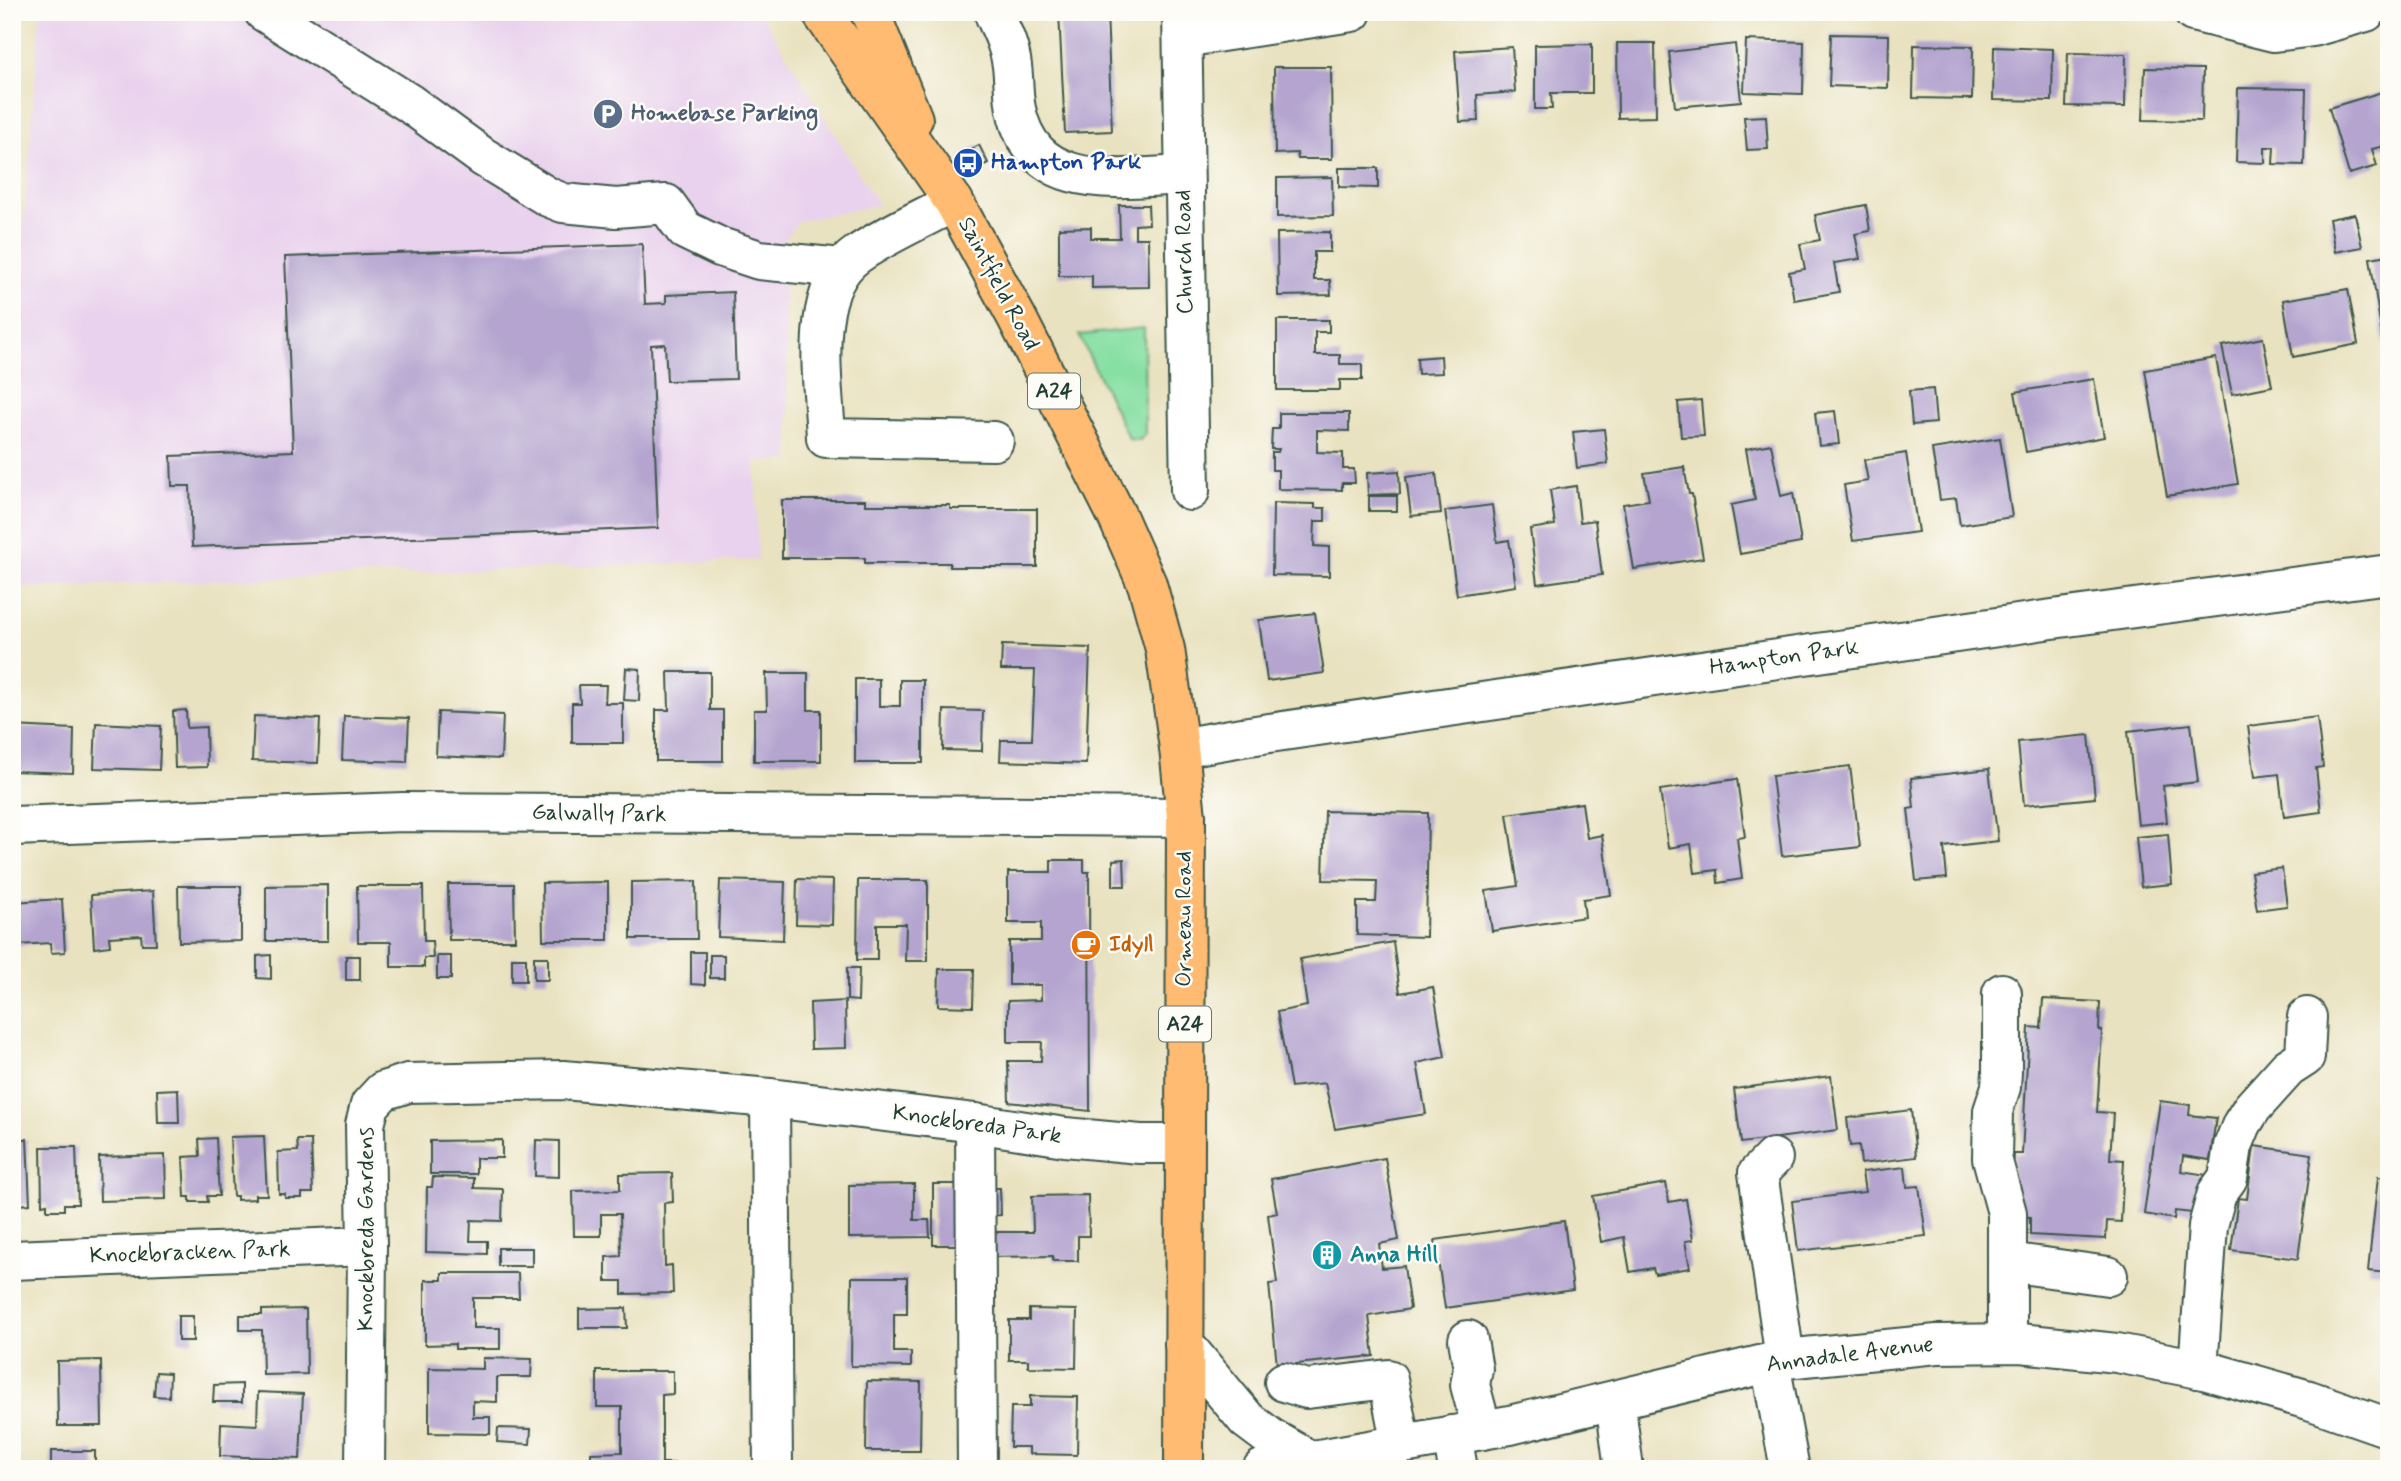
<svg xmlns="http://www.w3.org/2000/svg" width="2401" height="1481" viewBox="0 0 2401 1481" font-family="Mynerve,sans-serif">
<rect width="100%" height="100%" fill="#fdfcf7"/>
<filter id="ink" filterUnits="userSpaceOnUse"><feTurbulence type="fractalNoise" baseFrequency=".0143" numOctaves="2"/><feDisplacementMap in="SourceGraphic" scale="14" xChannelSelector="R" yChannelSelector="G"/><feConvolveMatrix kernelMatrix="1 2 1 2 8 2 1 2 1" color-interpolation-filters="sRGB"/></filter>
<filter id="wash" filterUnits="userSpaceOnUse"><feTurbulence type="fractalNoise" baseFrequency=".00686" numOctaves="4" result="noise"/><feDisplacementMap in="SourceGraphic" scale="28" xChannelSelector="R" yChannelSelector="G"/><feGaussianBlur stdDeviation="1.57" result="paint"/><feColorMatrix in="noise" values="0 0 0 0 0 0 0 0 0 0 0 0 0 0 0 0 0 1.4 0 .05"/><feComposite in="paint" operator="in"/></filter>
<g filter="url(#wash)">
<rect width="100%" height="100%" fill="#e9e2c0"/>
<path fill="#e9d2ed" d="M48 12H760L878 205 798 221 783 243 790 460 755 461 758 560 12 588V382L40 15Z"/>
<path fill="#86dfa3" stroke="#528e6c" stroke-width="2" d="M1144 328 1145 434 1140 440 1129 439 1079 335Z"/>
<g id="blocks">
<g fill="#b4a4cf">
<path d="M1059 12H1107L1112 131 1065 133Z"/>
<path d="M1831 34 1889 35 1888 88 1829 86Z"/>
<path d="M1746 40 1804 42 1803 94 1744 92Z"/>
<path d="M1617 43H1655L1656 117 1618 118Z"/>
<path d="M1592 44V93H1551L1552 109H1535V45Z"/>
<path d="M1735 44 1741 101 1675 107 1669 52Z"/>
<path d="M1914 45 1973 46 1972 99 1913 98Z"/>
<path d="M1512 47 1515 92 1477 95 1478 121 1460 122 1455 51Z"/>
<path d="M1994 47 2053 49 2052 101 1993 100Z"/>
<path d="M2068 53 2126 54 2125 107 2066 106Z"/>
<path d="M1274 67H1331L1332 159H1298L1297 153 1275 154Z"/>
<path d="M2145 68 2203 69 2202 121 2143 120Z"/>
<path d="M2238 88 2306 89 2304 165 2273 164 2274 147H2265V163L2236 162Z"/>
<path d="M2385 91 2389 103V145L2372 149 2377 166 2349 174 2329 108Z"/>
<path d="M1766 116 1768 149 1747 150 1744 117Z"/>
<path d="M979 145 988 163 980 167 972 149Z"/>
<path d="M1339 168H1378V188L1339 187Z"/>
<path d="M1332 177 1333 216 1277 217V178Z"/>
<path d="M1119 205H1148L1149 224 1135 225V238H1148L1149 287 1092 288V276H1059V228L1091 227V238H1120Z"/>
<path d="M1866 205 1870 231 1855 234 1860 259 1834 263 1839 292 1794 300 1789 272 1805 269 1800 244 1820 240 1815 215Z"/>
<path d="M2355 214 2362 247 2335 252 2329 219Z"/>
<path d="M1330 232V252H1314V280H1330L1331 295 1278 296 1277 233Z"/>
<path d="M642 244 645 304 666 303V295L733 292 736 379 667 381 665 344 651 345 658 528 192 547 190 486H172L171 456 293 451 285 257Z"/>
<path d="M2389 255V342L2383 343 2370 258Z"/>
<path d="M2348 289 2358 344 2293 357 2283 300Z"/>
<path d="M1277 320H1329V332H1315V355H1340V364H1362V380H1340V390H1277Z"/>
<path d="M2263 338 2272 386 2232 394 2222 346Z"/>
<path d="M1441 356 1442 373 1418 374 1417 358Z"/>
<path d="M2216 358 2238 484 2167 496 2145 370Z"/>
<path d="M2094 379 2104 437 2026 452 2015 392Z"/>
<path d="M1933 389 1936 423 1912 425 1909 391Z"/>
<path d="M1701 400 1704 436 1681 437 1678 402Z"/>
<path d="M1835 411 1839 444 1819 446 1815 413Z"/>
<path d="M1279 413H1349V431L1317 430V452L1343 453V469H1354L1355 483H1342V490L1278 489V470H1272V452H1278L1279 449H1271L1272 429H1279Z"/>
<path d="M1604 429 1608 464 1577 468 1573 432Z"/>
<path d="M2000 438 2012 517 1960 525 1956 498 1940 500 1932 449Z"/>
<path d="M1771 444 1781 496 1793 493 1801 543 1740 554 1731 505 1755 500 1746 449Z"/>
<path d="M1906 453 1918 532 1853 541 1844 485 1868 481 1864 460Z"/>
<path d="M1684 467 1689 494H1692L1703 558 1634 569 1623 504 1649 500 1644 473Z"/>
<path d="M1399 471 1400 494 1368 495 1367 473Z"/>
<path d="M1436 473 1441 513 1411 516 1406 477Z"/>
<path d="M1576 486 1580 522 1595 520 1602 575 1537 584 1530 529 1555 525 1550 490Z"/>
<rect x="1369" y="496" width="28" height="15"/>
<path d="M782 500H865V505H950V509H1037V567H950V563H865V558H782Z"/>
<path d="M1273 503 1315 504V508H1325V521H1315L1314 546 1329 547V576L1272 575Z"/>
<path d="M1492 505 1497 542 1509 540 1516 586 1457 595 1445 511Z"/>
<path d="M1315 613 1324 673 1267 681 1259 620Z"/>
<path d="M1002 645 1090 648 1086 764 1000 761 1001 740H1032L1035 670H1001Z"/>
<path d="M626 668 640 669 639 701 624 700Z"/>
<path d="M668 672H710V710H723V761H656V710H669Z"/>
<path d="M766 673H808V710H821V761H754V710H767Z"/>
<path d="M855 679H879V706H900V680H923V763H855Z"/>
<path d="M579 685H606L605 703H623V743H572V703H580Z"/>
<path d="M186 710 187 728 206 727 207 767 175 768 173 711Z"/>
<path d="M944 710 983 711 982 751 943 750Z"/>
<path d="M438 712 503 715 501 759 436 756Z"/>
<path d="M254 716 320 719 318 763 252 761Z"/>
<path d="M344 716 409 718 407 762 342 760Z"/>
<path d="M2317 717 2323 767 2316 768 2321 812 2284 817 2279 774 2255 777 2248 726Z"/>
<path d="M96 723 161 726 159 770 94 768Z"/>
<path d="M2191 724 2198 782 2163 786 2167 822 2138 825 2128 731Z"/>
<path d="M12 726 74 729 73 773 12 771Z"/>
<path d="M2089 735 2095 798 2024 805 2018 742Z"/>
<path d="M1850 766 1860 847 1782 856 1772 776Z"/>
<path d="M1989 769 1998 841 1944 847 1947 878 1916 881 1908 809 1914 808 1911 778Z"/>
<path d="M1737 779 1745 837 1737 838 1742 879 1718 883 1717 870 1695 873 1691 844 1668 848 1660 790Z"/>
<path d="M1582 803 1587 838 1602 835 1611 895 1583 899 1585 917 1492 931 1486 891 1518 886 1507 814Z"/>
<path d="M1325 811 1428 813 1426 937 1357 935V902H1376L1377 881 1323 880Z"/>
<path d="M2168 834 2172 884 2141 887 2136 837Z"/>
<path d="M1124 859 1125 886H1113V860Z"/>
<path d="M1051 860H1084V872H1089L1090 1111 1009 1102 1008 1061H1041L1042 1042H1008V1001L1041 1000V985H1009V941H1041V923H1008V872H1051Z"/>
<path d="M2282 868 2287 906 2257 910 2251 872Z"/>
<path d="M797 879 833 880 832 925 796 924Z"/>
<path d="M720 880 785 882 783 940 718 937Z"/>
<path d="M858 880H928V961H905L906 924H877V960H857Z"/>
<path d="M696 881 697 939H631V882Z"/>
<path d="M608 882V940H543L542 883Z"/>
<path d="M448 884H514L515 940H449Z"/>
<path d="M328 885V941H266V886Z"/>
<path d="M178 886H241V941L179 942Z"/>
<path d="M357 886H423L424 941H432L433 958H424V967H391V942H358Z"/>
<path d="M153 891 156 944H142L141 935 109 937 110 946 94 948 91 895Z"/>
<path d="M62 899 65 952 51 953 50 943 18 945V954L12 955V902Z"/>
<path d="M1393 942 1400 993 1433 987 1445 1057 1417 1063 1426 1114 1335 1129 1325 1083 1291 1087 1277 1012 1307 1006 1300 959Z"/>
<path d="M691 952H705V985L691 984Z"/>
<path d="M271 955V979L257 978V956Z"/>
<rect x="710" y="955" width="14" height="23"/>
<rect x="346" y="956" width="14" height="24"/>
<rect x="437" y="956" width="14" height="23"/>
<rect x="534" y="957" width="14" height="23"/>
<rect x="512" y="958" width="14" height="23"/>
<path d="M847 968H859L858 1001 847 1000Z"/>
<path d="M939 969H974L973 1007 938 1006Z"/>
<path d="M2043 999 2100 1002 2099 1030 2102 1031 2097 1112 2113 1113 2110 1159 2124 1160 2121 1222 2107 1221 2106 1239 2030 1235V1217L2010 1216 2014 1154H2022L2029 1027 2041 1028Z"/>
<path d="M845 1001 846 1048 811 1049 810 1003Z"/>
<path d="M1831 1076 1838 1130 1741 1143 1734 1089Z"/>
<path d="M178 1089 179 1123H158L157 1090Z"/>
<path d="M2160 1101 2190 1105 2189 1115 2216 1118 2210 1160 2183 1156 2181 1171 2207 1175 2201 1214 2175 1211 2174 1219 2144 1214Z"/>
<path d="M1911 1110 1916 1157 1861 1164 1859 1145 1850 1146 1847 1118Z"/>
<path d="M264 1136 267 1195H255V1199L237 1200V1196H233L230 1137Z"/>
<path d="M216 1138 219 1196H207L208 1202H190V1197H185L183 1157 200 1156 199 1139Z"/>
<path d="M12 1139H27L30 1204 17 1205V1209L12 1210Z"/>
<path d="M297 1140H311L313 1193H302V1198H285V1194H279L278 1152 298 1151Z"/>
<path d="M502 1140V1158H476V1174H430V1141Z"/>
<path d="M536 1140 559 1141V1177L535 1176Z"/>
<path d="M2254 1146 2312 1154 2298 1259 2231 1250 2238 1198 2247 1199Z"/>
<path d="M41 1147H76L78 1204H64V1210H47V1204L42 1205Z"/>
<path d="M165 1155 166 1199 100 1201 99 1157Z"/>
<path d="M1385 1158 1399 1240 1379 1244 1382 1268 1404 1266 1410 1309 1369 1316 1374 1356 1277 1366 1269 1284 1277 1283 1268 1215 1277 1213 1271 1179Z"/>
<path d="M1905 1167 1907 1187 1919 1186 1926 1236 1798 1251 1792 1201 1865 1192 1862 1172Z"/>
<path d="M672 1173 673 1202 664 1203 665 1266 672 1265 673 1293 622 1294V1281H606V1257L621 1256 620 1214H601V1236H574L573 1191 620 1190V1174Z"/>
<path d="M433 1177 474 1178V1188L503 1189 502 1221 471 1220 470 1241H487V1254L426 1252 427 1187H432Z"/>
<path d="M2378 1177 2389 1178V1273L2368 1271Z"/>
<path d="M1666 1183 1669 1202 1686 1199 1693 1240 1685 1241 1690 1268 1655 1274 1653 1268 1630 1272 1624 1237 1601 1242 1593 1196Z"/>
<path d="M914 1184V1220H929L930 1237 849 1238V1185Z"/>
<path d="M933 1184H965L964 1245H933Z"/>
<path d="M983 1188H1000L1001 1215 983 1216Z"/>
<path d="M1088 1195 1089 1236H1078V1261H1053V1256L984 1257V1232H1033L1032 1196Z"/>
<path d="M1564 1221 1573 1290 1445 1308 1435 1240Z"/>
<rect x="498" y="1248" width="34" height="18"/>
<path d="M442 1273H518L519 1298H473V1328H500V1349H455V1344L425 1345V1280H442Z"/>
<path d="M852 1277H907V1314H894V1352H911V1367L851 1366Z"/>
<path d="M626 1308 627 1328H579V1309Z"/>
<path d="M306 1309 307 1374 263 1375 262 1330H240V1315H262V1310Z"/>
<path d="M1029 1309 1077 1310 1076 1368 1028 1367V1360H1009V1320H1029Z"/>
<rect x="178" y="1316" width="15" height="25"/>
<path d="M483 1358 532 1359 531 1377H497V1402L473 1401V1417H490V1434L429 1433V1368L483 1369Z"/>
<path d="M101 1360 102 1426H58L57 1361Z"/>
<path d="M597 1371H673V1394L662 1395V1463H674V1469H591V1453L622 1452V1407H597Z"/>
<path d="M156 1372 170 1373 169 1397 154 1396Z"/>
<path d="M867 1381 921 1382 920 1451H866Z"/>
<path d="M242 1384V1402H213L214 1385Z"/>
<path d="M258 1392 303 1394 300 1459 220 1456 221 1423 257 1425Z"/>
<path d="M1030 1396 1078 1397 1077 1455 1029 1454V1447H1010L1011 1407H1030Z"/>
<path d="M498 1428 531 1429 530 1444 497 1442Z"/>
<rect x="51" y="1451" width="44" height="18"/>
<rect x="864" y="1465" width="64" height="4"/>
</g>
</g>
</g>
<g filter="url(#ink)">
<use href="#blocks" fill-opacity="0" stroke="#3d5649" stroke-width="2"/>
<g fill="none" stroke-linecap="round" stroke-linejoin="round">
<g stroke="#3d5649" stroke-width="42">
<g id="minor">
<path d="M264 12 409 103 483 157 548 197 563 203 616 208 666 204 685 230 720 247 759 260 842 268"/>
<path d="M1182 12 1190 491"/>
<path d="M2193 12 2274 32 2313 27 2366 12"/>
<path d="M995 16C1003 33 1010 48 1012 66 1014 80 1013 95 1016 109 1033 194 1119 178 1184 175"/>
<path d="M1183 38 1352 12"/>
<path d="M954 202C922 219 887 234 858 254 806 289 824 384 826 438L994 441"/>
<path d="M1179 748 1242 737 2045 620 2389 574"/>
<path d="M12 826 403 812 1186 817"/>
<path d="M2002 993V1072L2001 1087 1993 1111 1992 1158 2007 1213V1343"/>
<path d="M770 1098 773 1469"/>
<path d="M975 1123 977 1469"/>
<path d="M1773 1158 1758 1173 1785 1359"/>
<path d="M12 1260 367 1246"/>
<path d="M2008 1262 2108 1276"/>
<path d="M1468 1340 1473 1369 1470 1385 1482 1430"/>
<path d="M1184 1344 1247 1420 1271 1438 1309 1460"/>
<path d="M1770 1363 1790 1469"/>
<path d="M2198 1369 2208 1226 2217 1193 2228 1178 2233 1146 2242 1124 2252 1108 2288 1068 2305 1057 2307 1017"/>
<path d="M1284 1382 1307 1389 1388 1379 1401 1445"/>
<path d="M1615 1400 1624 1469"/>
<path d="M1452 1435 1458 1469"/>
<path d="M365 1469 367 1246 365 1125 370 1105 383 1091 408 1083 563 1080 770 1098 975 1123 1065 1137 1140 1144H1185"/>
<path d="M1262 1469 1510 1425 1785 1359 1937 1344 2020 1343 2117 1353 2204 1370 2309 1400 2389 1428"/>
</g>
</g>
<g stroke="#3d5649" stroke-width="42">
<g id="major">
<path d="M821 12 954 202 1017 318 1117 516 1147 584 1165 649 1179 748 1186 817 1184 1469"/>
<path d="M870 12 913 119"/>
</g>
</g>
<use href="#minor" stroke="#fff" stroke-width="38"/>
<use href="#major" stroke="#febb71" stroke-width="38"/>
</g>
</g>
<defs>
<g id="parking-disc" transform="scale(1.575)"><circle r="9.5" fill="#5c6f8a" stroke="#fdfcf7"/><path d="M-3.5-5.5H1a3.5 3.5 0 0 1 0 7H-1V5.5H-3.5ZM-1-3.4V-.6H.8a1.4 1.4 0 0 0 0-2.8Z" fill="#fff"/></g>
<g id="bus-disc" transform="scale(1.575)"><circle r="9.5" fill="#1a4fb4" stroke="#fdfcf7"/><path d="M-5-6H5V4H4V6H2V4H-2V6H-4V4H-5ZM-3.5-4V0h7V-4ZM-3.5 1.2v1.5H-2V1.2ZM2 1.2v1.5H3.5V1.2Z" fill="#fff"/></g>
<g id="cafe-disc" transform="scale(1.575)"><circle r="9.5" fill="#e8710a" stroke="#fdfcf7"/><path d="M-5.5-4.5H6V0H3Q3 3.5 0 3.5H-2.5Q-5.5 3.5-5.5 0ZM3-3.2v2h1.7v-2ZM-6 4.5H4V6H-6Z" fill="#fff"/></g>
<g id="building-disc" transform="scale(1.575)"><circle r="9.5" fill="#0f9aa8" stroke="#fdfcf7"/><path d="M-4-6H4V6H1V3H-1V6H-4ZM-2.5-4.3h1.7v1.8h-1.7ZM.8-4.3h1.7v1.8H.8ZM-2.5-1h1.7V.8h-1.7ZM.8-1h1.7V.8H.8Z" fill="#fff"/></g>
</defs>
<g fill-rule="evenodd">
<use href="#parking-disc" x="608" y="114"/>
<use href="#bus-disc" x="968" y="163"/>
<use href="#cafe-disc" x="1086" y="945"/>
<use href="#building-disc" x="1327" y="1255"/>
</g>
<g text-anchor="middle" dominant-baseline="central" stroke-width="5" stroke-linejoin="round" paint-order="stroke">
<g fill="#fdfcf7" stroke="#62766e" stroke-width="2">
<rect x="1028" y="373.5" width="52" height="35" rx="5"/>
<rect x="1159" y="1006.5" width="52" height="35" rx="5"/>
</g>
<g font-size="21" font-weight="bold" fill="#1f3d34">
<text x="1054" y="391">A24</text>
<text x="1185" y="1024">A24</text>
</g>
<g font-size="23" font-weight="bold" fill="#4e5e75" stroke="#fdfcf7" text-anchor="start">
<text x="631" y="114">Homebase Parking</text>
</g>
<g font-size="23" font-weight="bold" fill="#164399" stroke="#fdfcf7" text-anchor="start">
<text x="991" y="163">Hampton Park</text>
</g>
<g font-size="23" fill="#1f3d34" stroke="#fdfcf7">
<text transform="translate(1185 252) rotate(-91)">Church Road</text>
<text transform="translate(998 284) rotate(62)">Saintfield Road</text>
<text transform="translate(1784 658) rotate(-8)">Hampton Park</text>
<text transform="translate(599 814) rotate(1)">Galwally Park</text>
<text transform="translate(1185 919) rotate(-90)">Ormeau Road</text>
<text transform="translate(977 1125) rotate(8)">Knockbreda Park</text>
<text transform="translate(367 1229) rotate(-90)">Knockbreda Gardens</text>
<text transform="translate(190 1253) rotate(-2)">Knockbracken Park</text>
<text transform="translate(1850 1355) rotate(-7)">Annadale Avenue</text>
</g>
<g font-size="23" font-weight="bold" fill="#c56008" stroke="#fdfcf7" text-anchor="start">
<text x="1109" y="945">Idyll</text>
</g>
<g font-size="23" font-weight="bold" fill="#0d838f" stroke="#fdfcf7" text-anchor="start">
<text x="1350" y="1255">Anna Hill</text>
</g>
</g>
<rect width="2401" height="1481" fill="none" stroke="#fdfcf7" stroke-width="42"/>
</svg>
